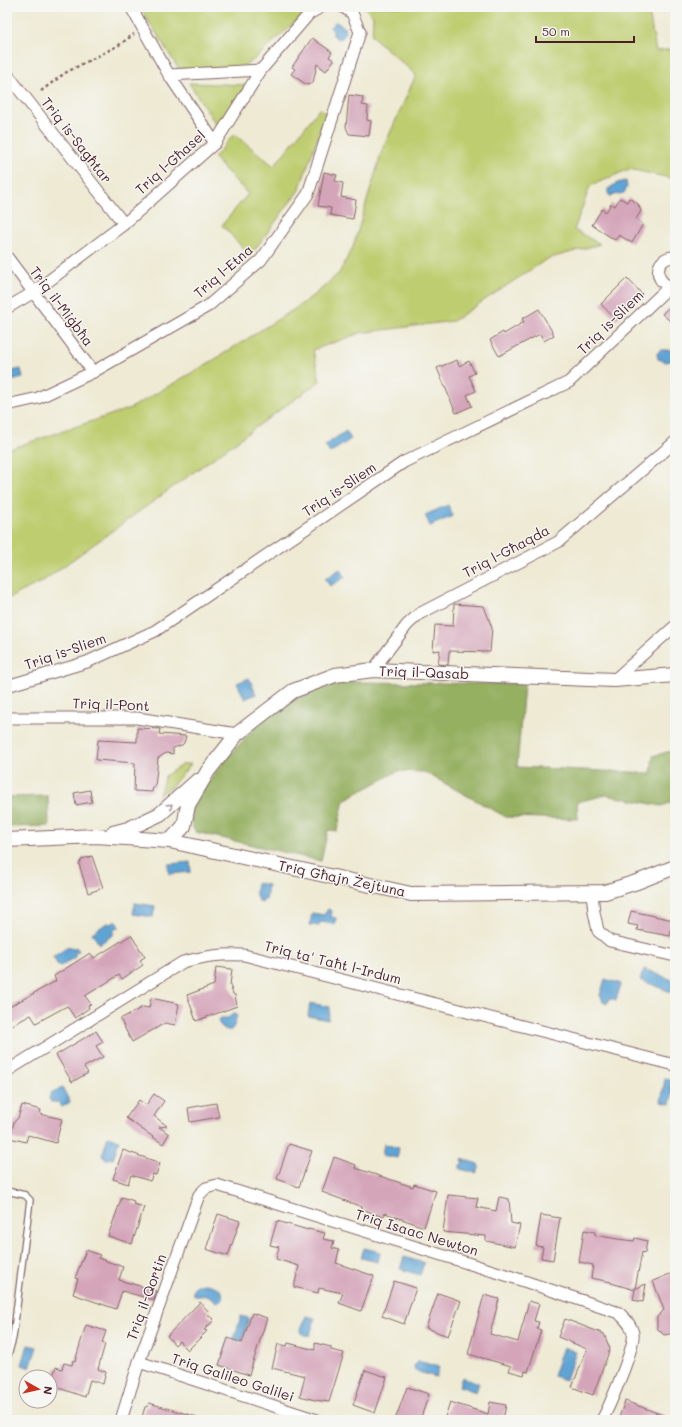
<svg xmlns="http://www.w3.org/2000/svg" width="682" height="1427" viewBox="0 0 682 1427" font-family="Mali,sans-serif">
<rect width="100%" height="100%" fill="#f6f6f2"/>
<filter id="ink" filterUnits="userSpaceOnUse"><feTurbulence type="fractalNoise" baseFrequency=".025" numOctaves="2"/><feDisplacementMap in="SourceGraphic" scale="8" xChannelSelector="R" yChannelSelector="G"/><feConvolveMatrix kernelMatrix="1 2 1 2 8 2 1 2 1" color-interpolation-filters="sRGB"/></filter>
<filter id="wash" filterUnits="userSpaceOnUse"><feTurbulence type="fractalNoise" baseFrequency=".012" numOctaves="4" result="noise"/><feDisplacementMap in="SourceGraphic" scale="16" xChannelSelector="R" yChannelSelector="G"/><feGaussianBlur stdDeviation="0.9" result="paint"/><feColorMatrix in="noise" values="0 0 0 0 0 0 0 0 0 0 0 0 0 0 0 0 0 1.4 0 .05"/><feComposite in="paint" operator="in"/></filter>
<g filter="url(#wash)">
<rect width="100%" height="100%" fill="#eeead4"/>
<g fill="#becd6f" stroke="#84764d">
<path d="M140 7H312L252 61 231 72 178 68Z"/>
<path d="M364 7H648L656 51 675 49V179L629 169 590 186 574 230 600 244 547 259 453 321 360 333 313 350 320 381 43 581 7 599V450L131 408 212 361 296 308 318 292 339 273 353 247 382 151 416 75 372 36 373 16Z"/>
<path d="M189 83 248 85 217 126Z"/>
<path d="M320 108 326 114 299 190 250 256 222 225 248 194 214 158 234 134 274 166Z"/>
<path d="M183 764H191L170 788 159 795 165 776Z"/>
</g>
<g fill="#96b062" stroke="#706846">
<path d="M351 682 524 684 517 767 651 773 653 756 675 750V801L662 806 606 795 577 802 578 819 506 817 424 772 398 771 344 800 337 831 328 830 321 861 196 832C191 827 190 817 191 809 192 805 197 800 199 796 218 766 256 721 287 704 308 692 328 687 351 682Z"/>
<path d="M48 796 49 826 7 827V797Z"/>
</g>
<g fill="#5fa4d5" stroke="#546280">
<path d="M335 22H336L344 27 345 34 342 38 337 39 333 35V31L330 27Z"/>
<path d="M626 181 627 187 624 193 610 196 608 193V189L617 183Z"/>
<path d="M660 350H675V360L666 362 658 359 657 354Z"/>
<path d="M21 369 23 378 7 382V372Z"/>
<path d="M346 431 351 439 330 453 325 445Z"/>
<path d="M448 505 453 516 430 526 425 515Z"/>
<path d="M340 569 345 577 330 586 325 579Z"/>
<path d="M249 678 256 694 245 699 237 683Z"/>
<path d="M190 862 191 872 169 874 168 864Z"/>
<path d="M257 883 268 885 266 900 263 899V902L261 903C254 898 256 891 257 883Z"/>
<path d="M135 903 155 906 153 917 133 914Z"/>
<path d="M328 909 332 911 331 917 336 918 335 924 320 922 319 926 310 925 312 913 324 915Z"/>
<path d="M116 921 119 927 114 930 113 935 99 944 92 933 107 923 111 924Z"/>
<path d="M68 947 72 949 76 947 79 951 75 953V957L59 967 53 957Z"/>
<path d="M644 969 675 981 671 992 640 980Z"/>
<path d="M605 979 621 984 616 1000 609 998 607 1004 603 1002 602 999 600 995Z"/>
<path d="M310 1003 330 1007 328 1020 308 1016Z"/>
<path d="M233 1014H236L237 1016C235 1020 235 1027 231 1030 225 1031 220 1026 218 1021L220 1018H228Z"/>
<path d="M665 1078 671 1079 670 1088 673 1089 670 1104 661 1102Z"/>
<path d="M62 1087 70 1102 62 1107 58 1102H51L49 1098 51 1093Z"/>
<path d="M108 1136 119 1140 113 1159 109 1158 108 1159H105L102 1156Z"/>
<path d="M384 1144 399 1148 397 1158 382 1155Z"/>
<path d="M462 1159 478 1164C480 1168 479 1170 476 1173L460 1169V1165L463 1163Z"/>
<path d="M364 1248 380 1252 378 1262 361 1258Z"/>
<path d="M404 1257 424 1263 420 1275 400 1269Z"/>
<path d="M205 1284C214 1285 226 1289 222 1300 215 1305 212 1298 207 1296 201 1294 195 1300 193 1292 194 1285 199 1285 205 1284Z"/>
<path d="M241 1316 249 1318 242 1341 234 1339Z"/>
<path d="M306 1316 315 1318 310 1335C306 1336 303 1335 300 1332Z"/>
<path d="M28 1345 37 1347 30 1368 22 1365Z"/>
<path d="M563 1347 576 1352 566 1380 553 1376Z"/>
<path d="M418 1361 439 1367 436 1377 415 1371 414 1365Z"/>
<path d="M462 1377 479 1383 476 1392 459 1386Z"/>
</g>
<g id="blocks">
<g fill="#d4a4b9">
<path d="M312 38 332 52 329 57 334 60 326 71 317 64 313 83 307 85 291 74 295 69 292 67Z"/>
<path d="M349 95 363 97 362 105 368 106 367 120 371 121 369 136 349 134 346 127Z"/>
<path d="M324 172 337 175 335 181 343 183 341 197 356 200 353 219 330 215 331 208 318 206Z"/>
<path d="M620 198 627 202 629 198 638 204 641 211 636 219 643 224 632 243 619 235 615 240 592 225 602 209 606 212 611 204 615 206Z"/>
<path d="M627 278 642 294 616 320 601 304Z"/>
<path d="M675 302V325L662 314Z"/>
<path d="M539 309 554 335 544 341 540 334 499 356 490 340 503 332 504 334 524 322 522 319Z"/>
<path d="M457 360 459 366 469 361 475 373 469 376 476 391 467 395 472 406 456 413 437 368Z"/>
<path d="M454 604 484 606 492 628 490 652 449 651 448 665 438 664 440 650 433 651 435 625 453 626Z"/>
<path d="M137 728 160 729 159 734 186 736 184 743 182 745 173 748V754L166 753 158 758 155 787H153L152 792 134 791 135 763 96 760 98 740 137 742Z"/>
<path d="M90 790 92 802 76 805 74 793Z"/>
<path d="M92 856 103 888 88 893 79 864 82 859Z"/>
<path d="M631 911 673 920 670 936 637 930 638 926 628 924Z"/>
<path d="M131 935 145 957 140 960 143 965 122 979 119 975 85 996 91 1004 88 1005 89 1008 75 1018 67 1006 36 1023 31 1015 7 1028V1008L56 981 54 976 90 953 94 958Z"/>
<path d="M216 967 232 969 230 985 233 994 235 995 237 1006 196 1021 187 995 214 985Z"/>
<path d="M151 998 179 1004 175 1025 165 1023 132 1042 120 1019 143 1007 149 1008Z"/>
<path d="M96 1031 103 1042 96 1046 103 1057 84 1067 88 1073 72 1082 56 1055Z"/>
<path d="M154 1094 164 1101 154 1116 167 1126 159 1127 169 1134 163 1144 126 1118 139 1100 146 1105Z"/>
<path d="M216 1103 219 1117 190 1122 188 1108Z"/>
<path d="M22 1105 41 1110 40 1114 62 1119 56 1143 28 1135 26 1142 10 1138 14 1122 18 1118Z"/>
<path d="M289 1144 312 1151 299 1187 277 1179Z"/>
<path d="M123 1150 160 1163 156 1175 153 1174 150 1181 131 1175 128 1184 113 1179Z"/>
<path d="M334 1157 356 1165 355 1168 413 1187 414 1184 436 1191 424 1227 385 1213 383 1217 362 1209V1207L322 1192Z"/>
<path d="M448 1195 478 1198 476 1207 496 1211 499 1197 509 1199 511 1223 520 1225 515 1247 486 1241V1236L443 1232Z"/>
<path d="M122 1197 134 1201 133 1204 144 1207 132 1244 108 1236Z"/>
<path d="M218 1214 240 1221 228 1256 206 1249Z"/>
<path d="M541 1215 560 1218 553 1260 541 1258 543 1247 536 1246Z"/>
<path d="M277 1221 308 1230V1229L325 1233 323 1239 334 1241 332 1248 339 1250 336 1263 374 1276 361 1311 339 1303 343 1293 319 1288 318 1293 294 1287 299 1266 276 1259 279 1247 270 1245Z"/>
<path d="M584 1230 595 1232V1235L617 1239 634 1241 635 1238 647 1241 645 1253 642 1252 635 1289 646 1284 643 1302 633 1300 635 1290 611 1283V1282L591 1278 593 1265 579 1262Z"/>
<path d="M86 1250 100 1255 98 1258 123 1267 119 1280 157 1291 154 1300 122 1291 116 1309 73 1294 78 1279 75 1278Z"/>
<path d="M675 1272V1335L674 1333 664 1335 657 1328V1317L664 1310 653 1281Z"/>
<path d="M394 1281 416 1288 404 1324 382 1316Z"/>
<path d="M438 1293 461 1301 448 1336 426 1328Z"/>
<path d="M484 1295 499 1299 490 1334 518 1342 529 1301 539 1304 534 1321 539 1322 537 1329 541 1330 528 1372 525 1371 524 1375 509 1371 511 1366 468 1354Z"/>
<path d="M200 1302 209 1312 207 1314 214 1320 204 1330 207 1331 188 1350 179 1341 175 1345 167 1336Z"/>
<path d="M252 1313 267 1318 249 1375 219 1365 228 1338 242 1343Z"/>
<path d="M565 1319 604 1334 610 1349 593 1395 572 1387 587 1349 558 1337Z"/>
<path d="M86 1325 106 1331 102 1343 105 1344 98 1369 106 1372 103 1384 90 1380 85 1397 50 1385 56 1367 62 1369 64 1363 72 1365 73 1360 75 1361Z"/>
<path d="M288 1343 315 1350V1343L331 1347V1350L344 1353 329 1402 315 1400 300 1396 305 1376 272 1368 278 1344 287 1346Z"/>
<path d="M365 1370 387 1377 375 1413 353 1405Z"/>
<path d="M407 1387 429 1394 420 1420H395Z"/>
<path d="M625 1401 674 1419V1420H618Z"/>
<path d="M450 1402 488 1414 490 1402 506 1405 503 1420H444Z"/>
<path d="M149 1403 197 1417 196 1420H141L145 1407 148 1406Z"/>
</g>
</g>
</g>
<g filter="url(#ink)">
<use href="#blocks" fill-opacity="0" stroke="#836666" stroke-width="1"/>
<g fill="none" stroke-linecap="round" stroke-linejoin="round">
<g stroke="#836666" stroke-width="8">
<path id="service" d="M7 1191 25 1195 30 1200 13 1338 7 1359"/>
</g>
<g stroke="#836666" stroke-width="13">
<g id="minor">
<path d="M131 7 169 75 215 143"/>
<path d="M7 74 124 224"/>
<path d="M169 75 261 70"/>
<path d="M7 257 93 372"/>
<path d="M674 287C652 285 654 256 675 257"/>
<path d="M7 308 34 292 124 224 215 143 261 70 309 14 321 7"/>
<path d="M7 405 38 398 93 372 208 306 261 260 308 194 360 32 352 13 343 7"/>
<path d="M373 670 407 625 419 614 558 542 675 442"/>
<path d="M614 680 675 626"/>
<path d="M7 686 87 662 155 631 404 462 569 382 669 287"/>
<path d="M7 718H137L237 734"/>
<path d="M592 893 594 912 598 931 610 941 675 956"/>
<path d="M7 1071 183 962C207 956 219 954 244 955L675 1065"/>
<path d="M139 1362 317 1420"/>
<path d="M121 1420 139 1362 199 1195 206 1188 217 1185 509 1276 619 1313C625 1319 631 1324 633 1333 636 1345 609 1407 602 1420"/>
</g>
</g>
<g stroke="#836666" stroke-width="16">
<g id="tertiary">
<path d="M113 833 128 829 160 814 197 781"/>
<path d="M7 840 96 836 170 841 411 894 605 892 637 882 675 867"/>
<path d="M170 841 184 826 188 805 208 771 237 734 293 691 335 675 373 670 614 680 675 675"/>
</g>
</g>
<path stroke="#836666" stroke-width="2.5" stroke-dasharray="3 3" stroke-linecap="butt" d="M41 91 65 73 119 45 134 34"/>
<use href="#service" stroke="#fff" stroke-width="5.5"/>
<use href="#minor" stroke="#fff" stroke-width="11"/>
<use href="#tertiary" stroke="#fff" stroke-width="14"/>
</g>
<defs><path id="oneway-chevron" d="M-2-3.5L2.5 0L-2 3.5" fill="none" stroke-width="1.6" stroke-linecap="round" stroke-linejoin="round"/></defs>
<use stroke="#ae9aa0" href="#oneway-chevron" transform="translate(170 806) rotate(-42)"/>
</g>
<g text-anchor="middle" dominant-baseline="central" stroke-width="3" stroke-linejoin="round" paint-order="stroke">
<g font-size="14" fill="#4a1f2b" stroke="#f6f6f2">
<text transform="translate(77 140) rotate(52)">Triq is-Sagħtar</text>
<text transform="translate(170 162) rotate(-42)">Triq l-Għasel</text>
<text transform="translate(223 271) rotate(-41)">Triq l-Etna</text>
<text transform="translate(62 306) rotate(53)">Triq il-Miġbħa</text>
<text transform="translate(610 322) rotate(-44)">Triq is-Sliem</text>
<text transform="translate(339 489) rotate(-34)">Triq is-Sliem</text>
<text transform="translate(506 551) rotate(-28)">Triq l-Għaqda</text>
<text transform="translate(65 651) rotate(-19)">Triq is-Sliem</text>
<text transform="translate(424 672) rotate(2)">Triq il-Qasab</text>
<text transform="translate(111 704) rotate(2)">Triq il-Pont</text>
<text transform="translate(342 878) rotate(12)">Triq Għajn Żejtuna</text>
<text transform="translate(333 962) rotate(14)">Triq ta' Taħt l-Irdum</text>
<text transform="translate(417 1232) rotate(17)">Triq Isaac Newton</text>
<text transform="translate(146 1297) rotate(-70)">Triq il-Qortin</text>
<text transform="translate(233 1377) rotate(18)">Triq Galileo Galilei</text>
</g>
</g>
<rect width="682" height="1427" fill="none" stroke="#f6f6f2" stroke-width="24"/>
<g transform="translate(38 1389) rotate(98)"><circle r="19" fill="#f6f6f2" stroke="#b1a0a2"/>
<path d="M0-3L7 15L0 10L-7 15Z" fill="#c8321e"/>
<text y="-6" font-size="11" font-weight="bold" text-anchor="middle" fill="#4a1f2b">N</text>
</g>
<path d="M536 36v6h98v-6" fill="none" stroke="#4a1f2b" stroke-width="2"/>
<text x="542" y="36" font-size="12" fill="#4a1f2b" stroke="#f6f6f2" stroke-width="3" paint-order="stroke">50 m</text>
</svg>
